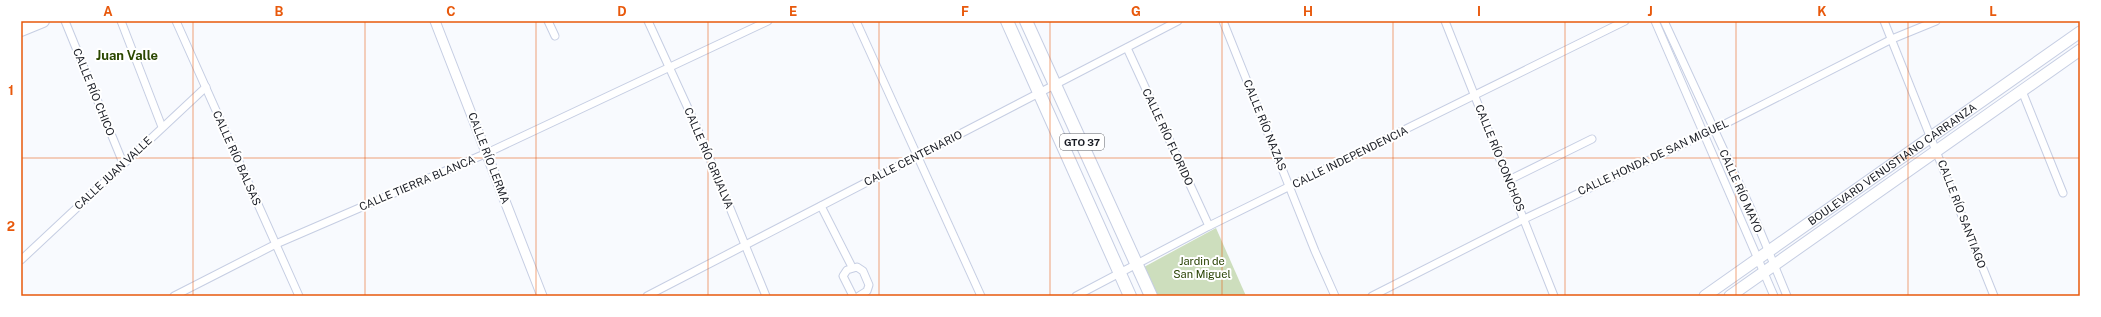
<svg xmlns="http://www.w3.org/2000/svg" width="2101" height="317" viewBox="0 0 2101 317" font-family="'Public Sans',sans-serif">
<rect width="100%" height="100%" fill="#f8fafe"/>
<path fill="#cddebd" d="M1216 228 1246 296H1157L1144 267Z"/>
<g fill="none" stroke-linecap="round" stroke-linejoin="round">
<g stroke="#c6cee3" stroke-width="9">
<g id="minor">
<path d="M65 21 123 163"/>
<path d="M121 21 162 127"/>
<path d="M176 21 299 296"/>
<path d="M548 21 555 36"/>
<path d="M648 21 698 130 766 296"/>
<path d="M856 21 981 296"/>
<path d="M1223 21 1315 251 1335 296"/>
<path d="M1445 21 1554 296"/>
<path d="M1655 21 1774 296"/>
<path d="M1664 21 1751 209 1787 296"/>
<path d="M1884 21 1994 296"/>
<path d="M1127 48 1209 226"/>
<path d="M2022 91 2063 193"/>
<path d="M1509 180 1592 139"/>
<path d="M821 206 852 267"/>
<path d="M21 260 206 87"/>
<path d="M174 296 276 244 487 153 768 21"/>
<path d="M647 296 1178 21"/>
<path d="M853 296 843 276 847 270 857 267 863 271 869 285 867 291 859 296"/>
<path d="M1076 296 1209 226 1625 21"/>
<path d="M1372 296 1524 219 1713 130 1892 39 1936 21"/>
</g>
</g>
<g stroke="#c6cee3" stroke-width="11">
<path id="tertiary" d="M435 21 542 296"/>
</g>
<g stroke="#c6cee3" stroke-width="13">
<g id="secondary">
<path id="s1" d="M1705 296 2080 32"/>
<path d="M1730 296 2080 50"/>
</g>
</g>
<g stroke="#c6cee3" stroke-width="14">
<g id="primary">
<path d="M1007 21 1130 296"/>
<path d="M1026 21 1151 296"/>
<path d="M21 30 43 21"/>
</g>
</g>
<use href="#minor" stroke="#fff" stroke-width="7"/>
<use href="#tertiary" stroke="#fff" stroke-width="9"/>
<use href="#secondary" stroke="#fff" stroke-width="11"/>
<use href="#primary" stroke="#fff" stroke-width="12"/>
</g>
<path fill="none" stroke="#e8590c" stroke-width="1" stroke-opacity="0.55" d="M193 21V296M365 21V296M536 21V296M708 21V296M879 21V296M1050 21V296M1222 21V296M1393 21V296M1565 21V296M1736 21V296M1908 21V296M21 158H2080"/>
<g text-anchor="middle" dominant-baseline="central" stroke-width="4" stroke-linejoin="round" paint-order="stroke">
<rect fill="#fff" stroke="#5e6066" stroke-width="1" x="1060" y="134" width="44" height="16" rx="3"/>
<g font-size="10" font-weight="bold" fill="#191c24">
<text x="1082" y="142">GTO 37</text>
</g>
<g font-size="11" fill="#191c24" stroke="#fff">
<text transform="translate(94 92) rotate(68)">CALLE RÍO CHICO</text>
<text transform="translate(1265 125) rotate(68)">CALLE RÍO NAZAS</text>
<text transform="translate(1168 137) rotate(65)">CALLE RÍO FLORIDO</text>
<text transform="translate(1350 157) rotate(-26)">CALLE INDEPENDENCIA</text>
<text transform="translate(1653 157) rotate(-25)">CALLE HONDA DE SAN MIGUEL</text>
<text transform="translate(237 158) rotate(66)">CALLE RÍO BALSAS</text>
<text transform="translate(489 158) rotate(69)">CALLE RÍO LERMA</text>
<text transform="translate(709 158) rotate(67)">CALLE RÍO GRIJALVA</text>
<text transform="translate(913 158) rotate(-27)">CALLE CENTENARIO</text>
<text transform="translate(1500 158) rotate(68)">CALLE RÍO CONCHOS</text>
<text stroke="none"><textPath href="#s1" startOffset="229">BOULEVARD VENUSTIANO CARRANZA</textPath></text>
<text transform="translate(113 173) rotate(-43)">CALLE JUAN VALLE</text>
<text transform="translate(417 183) rotate(-23)">CALLE TIERRA BLANCA</text>
<text transform="translate(1741 191) rotate(66)">CALLE RÍO MAYO</text>
<text transform="translate(1962 214) rotate(69)">CALLE RÍO SANTIAGO</text>
</g>
<g font-size="11" fill="#294203" stroke="#fff">
<text x="1202" y="261">Jardin de<tspan x="1202" dy="13">San Miguel</tspan></text>
</g>
<g font-size="13" font-weight="bold" fill="#2b4700" stroke="#fff">
<text x="127" y="55">Juan Valle</text>
</g>
</g>
<rect width="2101" height="317" fill="none" stroke="#ffffff" stroke-width="44"/>
<rect x="22" y="22" width="2057" height="273" fill="none" stroke="#e8590c" stroke-width="1.5"/>
<g font-size="13" text-anchor="middle" font-weight="bold" fill="#e8590c">
<text x="108" y="16">A</text>
<text x="279" y="16">B</text>
<text x="451" y="16">C</text>
<text x="622" y="16">D</text>
<text x="793" y="16">E</text>
<text x="965" y="16">F</text>
<text x="1136" y="16">G</text>
<text x="1308" y="16">H</text>
<text x="1479" y="16">I</text>
<text x="1650" y="16">J</text>
<text x="1822" y="16">K</text>
<text x="1993" y="16">L</text>
<text x="11" y="95">1</text>
<text x="11" y="231">2</text>
</g>
</svg>
